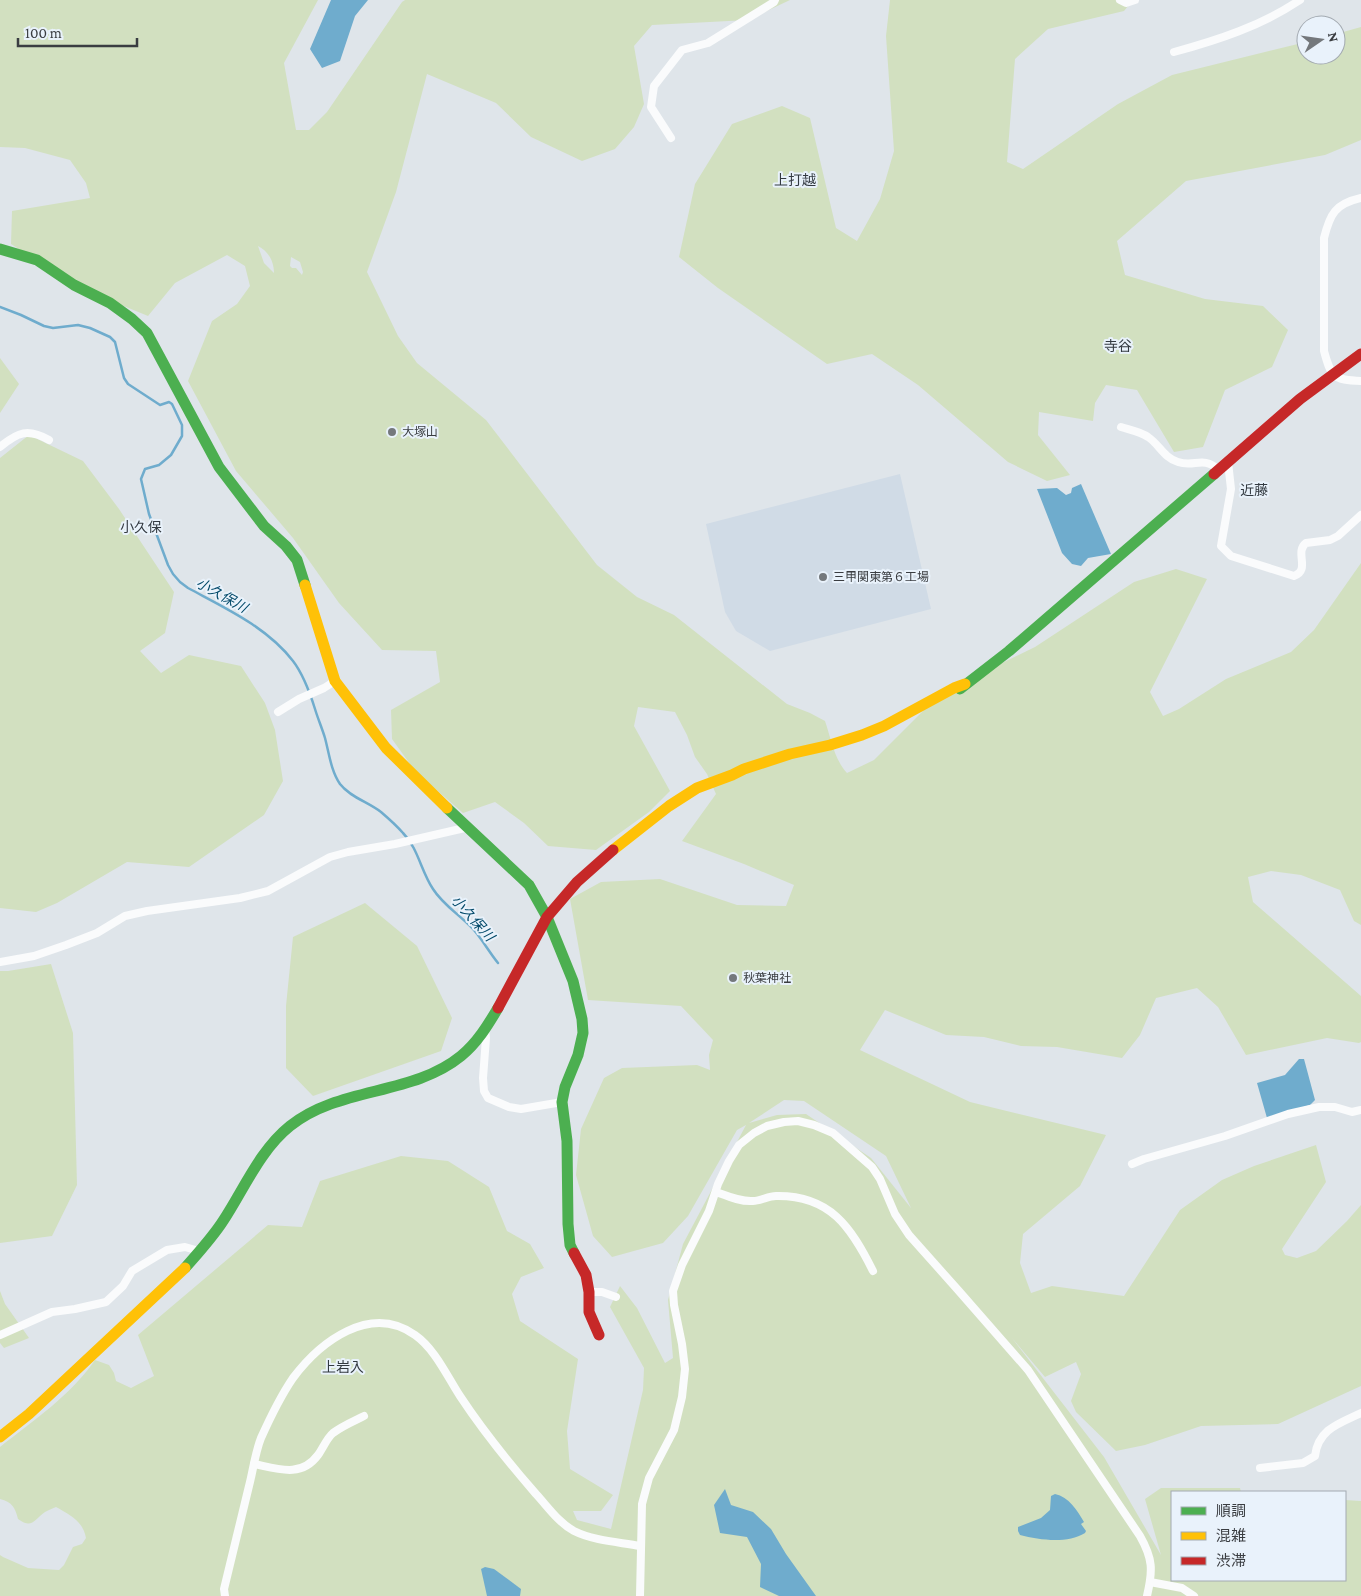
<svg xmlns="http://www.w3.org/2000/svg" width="1361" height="1596" viewBox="0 0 1361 1596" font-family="'Crimson Pro','Noto Sans JP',serif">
<rect width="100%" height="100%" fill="#dfe5ea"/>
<path fill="#d0dbe6" d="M900 474 931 609 770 651 736 631 725 612 706 524Z"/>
<g fill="#d2e0c0" fill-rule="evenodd">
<path d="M0 0H318L284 63 296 130H309L327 112 402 2 405 0H790L748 20 652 25 634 46 644 104 634 127 615 149 582 161 531 137 496 103 427 74 396 192 367 272 398 336 417 363 486 420 597 565 637 597 674 615 787 704 810 713 825 721C831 738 834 759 847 773L874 760 942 692 1035 647 1134 582 1176 569 1207 579 1150 692 1163 716 1179 709 1226 679 1291 652 1314 630 1361 563V925L1354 921 1340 890 1301 875 1271 871 1248 877 1253 902 1361 996V1042L1359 1043 1327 1038 1246 1055 1218 1007 1197 988 1156 998 1140 1035 1122 1058 1057 1047 1021 1046 984 1037 946 1035 885 1010 860 1050 970 1102 1106 1135 1080 1186 1023 1234 1020 1263 1031 1293 1052 1286 1124 1296 1180 1210 1222 1180 1254 1166 1316 1145 1326 1182 1282 1249 1285 1255 1297 1258 1316 1251 1347 1221 1361 1205V1386L1278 1424 1201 1426 1145 1445 1116 1451 1076 1412 1071 1401 1081 1374 1076 1362 1045 1377 1012 1338 1104 1457 1161 1555 1145 1499 1161 1488H1240L1241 1492H1172V1580H1345V1500L1361 1501V1596H0V1555L3 1557 28 1568 59 1570 64 1565 73 1547 82 1544 86 1538C83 1521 70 1515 56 1507 52 1509 48 1510 45 1512 34 1520 32 1529 18 1519 15 1507 12 1502 0 1499V1447C33 1421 71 1395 95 1360L109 1365 114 1373 116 1381 131 1388 154 1376 138 1335 268 1225 302 1227 320 1181 401 1156 448 1161 489 1187 507 1231 530 1244 544 1268 521 1277 512 1294 520 1321 578 1359 567 1431 570 1469 613 1495 601 1511H573L577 1520 611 1529 643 1390 644 1368 610 1307 620 1286 637 1308 665 1363 673 1358 668 1300 683 1244 746 1125 737 1130 688 1216 663 1243 612 1257 593 1236 576 1175 581 1129 604 1078 622 1068 697 1065 710 1070 709 1055 713 1040 681 1006 588 1000 570 899 601 882 660 879 737 905 786 906 794 885 744 864 682 841 716 794 707 774 695 757 687 735 675 712 638 707 634 726 670 791 649 812 596 850 548 846 524 823 495 802 463 813 415 771 392 739 391 710 440 682 436 651 382 650 339 603 293 538 236 471 188 381 212 321 237 304 250 286 245 266 227 255 175 283 148 316 80 288 11 244 12 211 90 198 86 183 70 160 25 148 0 147ZM258 246C268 251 274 261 274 273L264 263ZM291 257 300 262 303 272 302 275 296 268H292L290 266ZM784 1100 804 1101 886 1156 911 1208 871 1158 806 1114 777 1115 749 1123Z"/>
<path d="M890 0H1133L1124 11 1048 29 1015 59 1007 162 1023 169 1118 104 1172 75 1306 42V55H1336V34L1361 27V140L1325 155 1186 181 1117 241 1125 275 1205 299 1263 306 1288 330 1272 367 1225 390 1203 447 1174 452 1137 390 1106 385 1095 403 1093 421 1039 412 1038 435 1070 475 1047 481 1008 462 918 385 872 354 827 364 718 288 679 257 695 184 732 124 782 106 810 118 836 228 857 241 880 199 894 151 886 36Z"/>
<path d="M0 358 19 384 0 413Z"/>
<path d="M29 435 83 461 119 509 174 592 165 633 140 651 161 673 189 655 241 666 265 703 275 730 283 781 264 815 189 867 127 862 57 903 36 912 0 908V458Z"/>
<path d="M365 903 417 946 452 1018 441 1051 313 1096 286 1068V1006L293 937Z"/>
<path d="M51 964 73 1033 77 1185 52 1236 0 1243V971H8Z"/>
<path d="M0 1291 5 1304 29 1338 4 1348 0 1343Z"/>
</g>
<g fill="#6faccd">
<path d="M331 0H368L355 16 340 61 322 68 310 49Z"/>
<path d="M1081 484 1111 554 1088 558 1081 566 1072 564 1062 553 1037 489 1057 488 1066 495 1071 493 1072 488Z"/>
<path d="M1299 1059H1304L1315 1100 1310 1105 1267 1118 1257 1083 1285 1075Z"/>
<path d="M725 1489 731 1505 753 1512 771 1529 786 1554 816 1596H779L760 1587 761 1564 747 1537 720 1533 714 1505Z"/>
<path d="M1055 1494C1069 1497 1077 1510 1084 1522L1081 1524 1086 1531 1085 1533C1067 1544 1040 1540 1020 1535L1018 1531V1527L1041 1518 1050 1510 1051 1496Z"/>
<path d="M485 1567 494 1569 521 1589 520 1596H487L481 1569Z"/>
</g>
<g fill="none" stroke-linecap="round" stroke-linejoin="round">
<path stroke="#6faccd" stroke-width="2.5" d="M0 307 21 315 44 326 53 328 78 325 90 328 110 337 115 342 124 378 128 384 160 405 169 402 172 404 182 425V436L171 455 159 465 145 469 141 479 149 514 168 565 173 574 180 582 188 588C225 608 267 627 293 661 303 674 310 693 315 709 318 719 322 728 325 738 329 753 331 771 340 784 350 797 368 802 381 812 388 818 396 825 403 833 418 848 421 871 433 889 443 905 460 915 473 929 482 939 489 952 498 963"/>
<g stroke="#fafbfc" stroke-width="8">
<path d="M1120 0 1126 3 1135 0"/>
<path d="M1174 52C1218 40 1261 26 1300 0"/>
<path d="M671 138 651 107 654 86 682 50 708 43 774 2 775 0"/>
<path d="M1361 198C1335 204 1330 214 1324 238V351C1331 377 1333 380 1361 381"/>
<path d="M1121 427C1130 430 1140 431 1148 437 1159 444 1164 458 1178 462 1195 468 1202 455 1219 470"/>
<path d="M0 447C18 432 28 428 49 440"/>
<path d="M1228 462 1231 489 1221 546 1231 556 1294 576C1311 570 1294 552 1306 543L1330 540 1338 536 1361 515"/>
<path d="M278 712 299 699 324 688 335 681"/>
<path d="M0 962 34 956 66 945 97 933 125 916 147 911 240 898 268 891 330 857 348 852 395 844 469 827"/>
<path d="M485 1029 486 1038 483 1078 484 1091 488 1098 509 1107 521 1109 562 1102"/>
<path d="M1132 1164 1144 1159 1225 1136 1288 1114 1319 1107H1335L1352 1112 1361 1110"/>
<path d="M716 1192C727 1196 741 1202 753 1201 761 1201 768 1196 776 1196 830 1195 851 1227 873 1271"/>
<path d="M589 1292H602L616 1297"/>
<path d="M0 1335 52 1312 75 1309 106 1302 123 1286 132 1271 167 1250 185 1247 199 1251"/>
<path d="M254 1464C278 1469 301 1478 318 1455 323 1448 327 1438 333 1433 342 1426 354 1421 364 1416"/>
<path d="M1260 1468 1303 1463 1315 1456C1318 1429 1340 1423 1361 1413"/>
<path d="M1150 1582 1182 1588 1194 1596"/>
<path d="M225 1596 224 1589C232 1555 241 1520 249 1486 253 1471 255 1453 261 1438 270 1418 280 1397 293 1378 320 1342 370 1303 415 1335 435 1349 447 1376 460 1396 483 1431 509 1463 536 1494 548 1507 559 1523 574 1531 594 1541 619 1542 640 1546"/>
<path d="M640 1596 642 1504 649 1478 674 1430 682 1397 685 1369 682 1344 674 1305 673 1291 682 1265 709 1211 718 1184 729 1161 739 1145 754 1133 767 1126 784 1122 798 1121 814 1125 833 1133 872 1167 880 1179 895 1214 909 1235 958 1290 1028 1370 1140 1536C1153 1559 1153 1570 1147 1596"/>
</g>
<g stroke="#4caf50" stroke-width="11">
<path d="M0 249 37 260 74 285 110 303 132 319 147 333 219 467 264 526 286 546 297 560 305 585"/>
<path d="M960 689 1009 651 1214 474"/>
<path d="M447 808 529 885 547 917 573 981 582 1019 583 1033 578 1055 565 1087 562 1102 567 1141 568 1224 570 1245 574 1253"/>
<path d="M185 1268C198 1253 212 1238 223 1221 244 1189 260 1150 290 1126 340 1086 412 1096 461 1056 477 1043 488 1025 498 1008"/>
</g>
<g stroke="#ffc107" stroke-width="11">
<path d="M305 585 335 681 386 748 447 808"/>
<path d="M613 850 669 806 697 788 732 775 744 769 790 754 830 745 862 735 884 726 954 688 965 684"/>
<path d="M0 1437 29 1414 185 1268"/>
</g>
<g stroke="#c62828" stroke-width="11">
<path d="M1214 474 1300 399 1361 354"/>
<path d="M498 1008 547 917 577 882 613 850"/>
<path d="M574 1253 586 1275 589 1292V1312L599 1335"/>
</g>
</g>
<g fill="#74787c" stroke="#e9f2fb" stroke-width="2">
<circle cx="392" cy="432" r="5"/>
<circle cx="823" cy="577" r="5"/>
<circle cx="733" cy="978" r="5"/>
</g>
<g text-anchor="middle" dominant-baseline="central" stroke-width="4" stroke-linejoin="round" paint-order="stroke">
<g font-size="12" fill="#3a3d41" stroke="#e9f2fb" text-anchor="start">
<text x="402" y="432">大塚山</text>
<text x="833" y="577">三甲関東第６工場</text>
<text x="743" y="978">秋葉神社</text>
</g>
<g font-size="14" fill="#333a41" stroke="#e9f2fb">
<text x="795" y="180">上打越</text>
<text x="1118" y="346">寺谷</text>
<text x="1254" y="490">近藤</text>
<text x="141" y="527">小久保</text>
<text x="343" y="1367">上岩入</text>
</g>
<g font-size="14" font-style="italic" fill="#044a6a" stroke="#e9f2fb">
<text transform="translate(222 595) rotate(29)">小久保川</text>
<text transform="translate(473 918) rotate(48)">小久保川</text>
</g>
</g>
<rect x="1171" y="1491" width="175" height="90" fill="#e9f2fb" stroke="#a3aab1"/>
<rect x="1181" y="1507" width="25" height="8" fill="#4caf50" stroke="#a3aab1"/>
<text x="1216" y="1516" font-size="15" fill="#3a3d41">順調</text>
<rect x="1181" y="1532" width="25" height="8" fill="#ffc107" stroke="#a3aab1"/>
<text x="1216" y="1541" font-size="15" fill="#3a3d41">混雑</text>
<rect x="1181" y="1557" width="25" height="8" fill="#c62828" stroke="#a3aab1"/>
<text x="1216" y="1566" font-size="15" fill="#3a3d41">渋滞</text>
<g transform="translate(1321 40) rotate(77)"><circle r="24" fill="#e9f2fb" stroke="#a3aab1"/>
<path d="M0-4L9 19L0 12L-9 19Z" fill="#74787c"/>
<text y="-8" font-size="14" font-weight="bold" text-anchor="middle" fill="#3a3d41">N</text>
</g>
<path d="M18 38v8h119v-8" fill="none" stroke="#3a3d41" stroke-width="2.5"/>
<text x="25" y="38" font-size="15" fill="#3a3d41" stroke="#e9f2fb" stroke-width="4" paint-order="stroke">100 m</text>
</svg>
